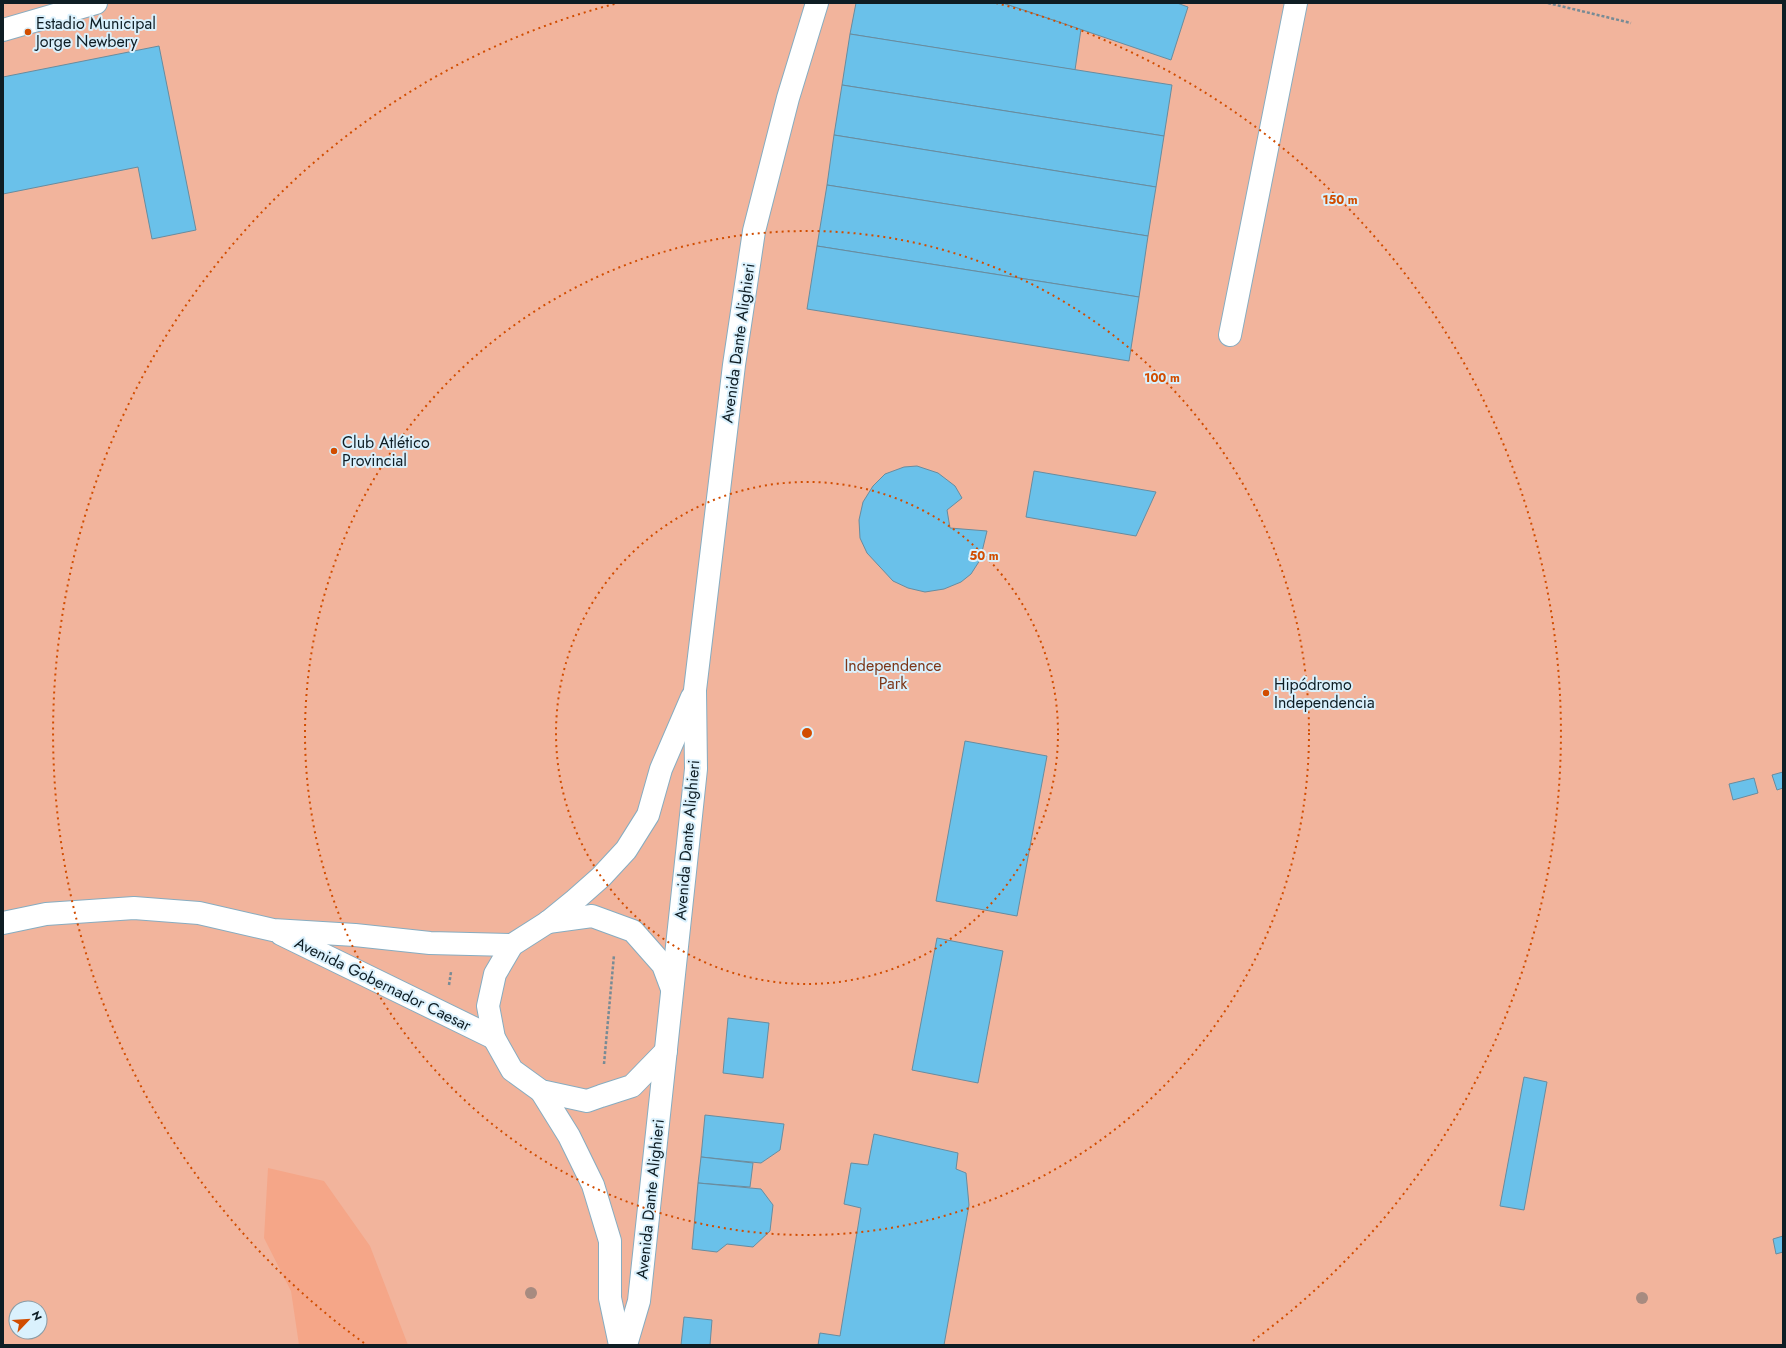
<svg xmlns="http://www.w3.org/2000/svg" width="1786" height="1348" viewBox="0 0 1786 1348" font-family="Jost,sans-serif">
<rect width="100%" height="100%" fill="#daf1fd"/>
<path fill="#f2b49c" fill-rule="evenodd" d="M3 3H1783V1345H3ZM16 1308H40V1332H16Z"/>
<path fill="#f5a688" d="M268 1168 324 1181 370 1246 408 1345H299L291 1291 264 1238Z"/>
<g fill="#6ac1ea" stroke="#688c9f">
<path d="M856 3H1003L1081 29 1075 70 850 34Z"/>
<path d="M1003 3H1177L1188 7 1171 60Z"/>
<path d="M850 34 1172 85 1164 136 842 85Z"/>
<path d="M159 46 196 230 152 239 138 167 3 194V77Z"/>
<path d="M842 85 1164 136 1156 187 834 135Z"/>
<path d="M834 135 1156 187 1148 236 827 185Z"/>
<path d="M827 185 1148 236 1139 297 817 246Z"/>
<path d="M817 246 1139 297 1129 361 807 309Z"/>
<path d="M917 466 938 473 955 486 962 498 947 510 950 528 987 531 980 560 971 574 961 582 944 589 925 592 908 588 893 581 867 553 860 538 859 520 863 502 873 486 885 474 904 467Z"/>
<path d="M1034 471 1156 492 1136 536 1026 517Z"/>
<path d="M965 741 1047 756 1017 916 936 901Z"/>
<path d="M1783 772V788L1777 790 1772 775Z"/>
<path d="M1754 778 1758 793 1733 800 1729 784Z"/>
<path d="M937 938 1003 951 978 1083 912 1070Z"/>
<path d="M728 1018 769 1023 763 1078 723 1073Z"/>
<path d="M1524 1077 1547 1082 1524 1210 1500 1206Z"/>
<path d="M705 1115 784 1124 780 1150 761 1163 701 1157Z"/>
<path d="M874 1134 958 1153 956 1169 966 1173 969 1205 944 1345H818L820 1333 840 1336 861 1208 844 1204 851 1163 868 1165Z"/>
<path d="M701 1157 753 1163 750 1187 698 1183Z"/>
<path d="M698 1183 761 1189 773 1205 770 1231 753 1247 727 1244 717 1252 692 1249Z"/>
<path d="M1783 1236V1252L1776 1254 1773 1239Z"/>
<path d="M684 1317 712 1320 710 1345H681Z"/>
</g>
<g fill="none" stroke-linecap="round" stroke-linejoin="round">
<g stroke="#87acc0" stroke-width="24">
<g id="minor">
<path d="M3 30 96 3"/>
<path d="M1230 335 1296 3"/>
<path d="M548 922 592 916 633 931 663 965 672 989"/>
<path d="M3 923 46 914 134 908 199 913 273 930 355 935 430 943 512 945"/>
<path d="M281 934 494 1038"/>
<path d="M666 1051 632 1086 601 1096 587 1101 541 1091 512 1070 494 1038 488 1006 495 974 512 945 548 922 575 900 601 877 626 850 648 815 661 769 692 697"/>
<path d="M541 1091 569 1136 593 1185 610 1241V1298L620 1345"/>
<path d="M626 1345 639 1301 696 769 695 690 734 365 754 231 788 98 817 3"/>
</g>
</g>
<g stroke="#788b95" stroke-width="2.5" stroke-dasharray="3 2" stroke-linecap="butt">
<path d="M1548 3 1631 23"/>
<path d="M449 985 451 972"/>
<path d="M604 1064 614 955"/>
</g>
<use href="#minor" stroke="#fff" stroke-width="22"/>
</g>
<g fill="#a78b80">
<circle cx="531" cy="1293" r="6"/>
<circle cx="1642" cy="1298" r="6"/>
</g>
<g fill="none" stroke="#d14d00" stroke-width="2" stroke-dasharray="2 4">
<circle cx="807" cy="733" r="251"/>
<circle cx="807" cy="733" r="502"/>
<path d="M364 1343A754 754 0 0 1 618 3M996 3A754 754 0 0 1 1250 1343"/>
</g>
<g fill="#d14d00" stroke="#daf1fd" stroke-width="1.5">
<circle cx="28" cy="32" r="4"/>
<circle cx="334" cy="451" r="4"/>
<circle cx="1266" cy="693" r="4"/>
</g>
<g text-anchor="middle" dominant-baseline="central" stroke-width="4" stroke-linejoin="round" paint-order="stroke">
<g font-size="16" fill="#0e1d24" stroke="#daf1fd" text-anchor="start">
<text x="36" y="23">Estadio Municipal<tspan x="36" dy="18">Jorge Newbery</tspan></text>
<text x="342" y="442">Club Atlético<tspan x="342" dy="18">Provincial</tspan></text>
<text x="1274" y="684">Hipódromo<tspan x="1274" dy="18">Independencia</tspan></text>
</g>
<g font-size="16" fill="#0e1d24" stroke="#daf1fd">
<text transform="translate(738 343) rotate(-82)">Avenida Dante Alighieri</text>
<text transform="translate(687 840) rotate(-85)">Avenida Dante Alighieri</text>
<text transform="translate(383 984) rotate(26)">Avenida Gobernador Caesar</text>
<text transform="translate(650 1199) rotate(-84)">Avenida Dante Alighieri</text>
</g>
<g font-size="16" fill="#7d3719" stroke="#daf1fd">
<text x="893" y="665">Independence<tspan x="893" dy="18">Park</tspan></text>
</g>
</g>
<circle cx="807" cy="733" r="6" fill="#d14d00" stroke="#daf1fd" stroke-width="2"/>
<g font-size="12" text-anchor="middle" font-weight="bold" fill="#d14d00" stroke="#daf1fd" stroke-width="4" stroke-linejoin="round" paint-order="stroke">
<text x="1340" y="204">150 m</text>
<text x="1162" y="382">100 m</text>
<text x="984" y="560">50 m</text>
</g>
<rect width="1786" height="1348" fill="none" stroke="#0e1d24" stroke-width="8"/>
<g transform="translate(28 1320) rotate(65)"><circle r="19" fill="#daf1fd" stroke="#889ca6"/>
<path d="M0-3L7 15L0 10L-7 15Z" fill="#d14d00"/>
<text y="-6" font-size="11" font-weight="bold" text-anchor="middle" fill="#0e1d24">N</text>
</g>
</svg>
